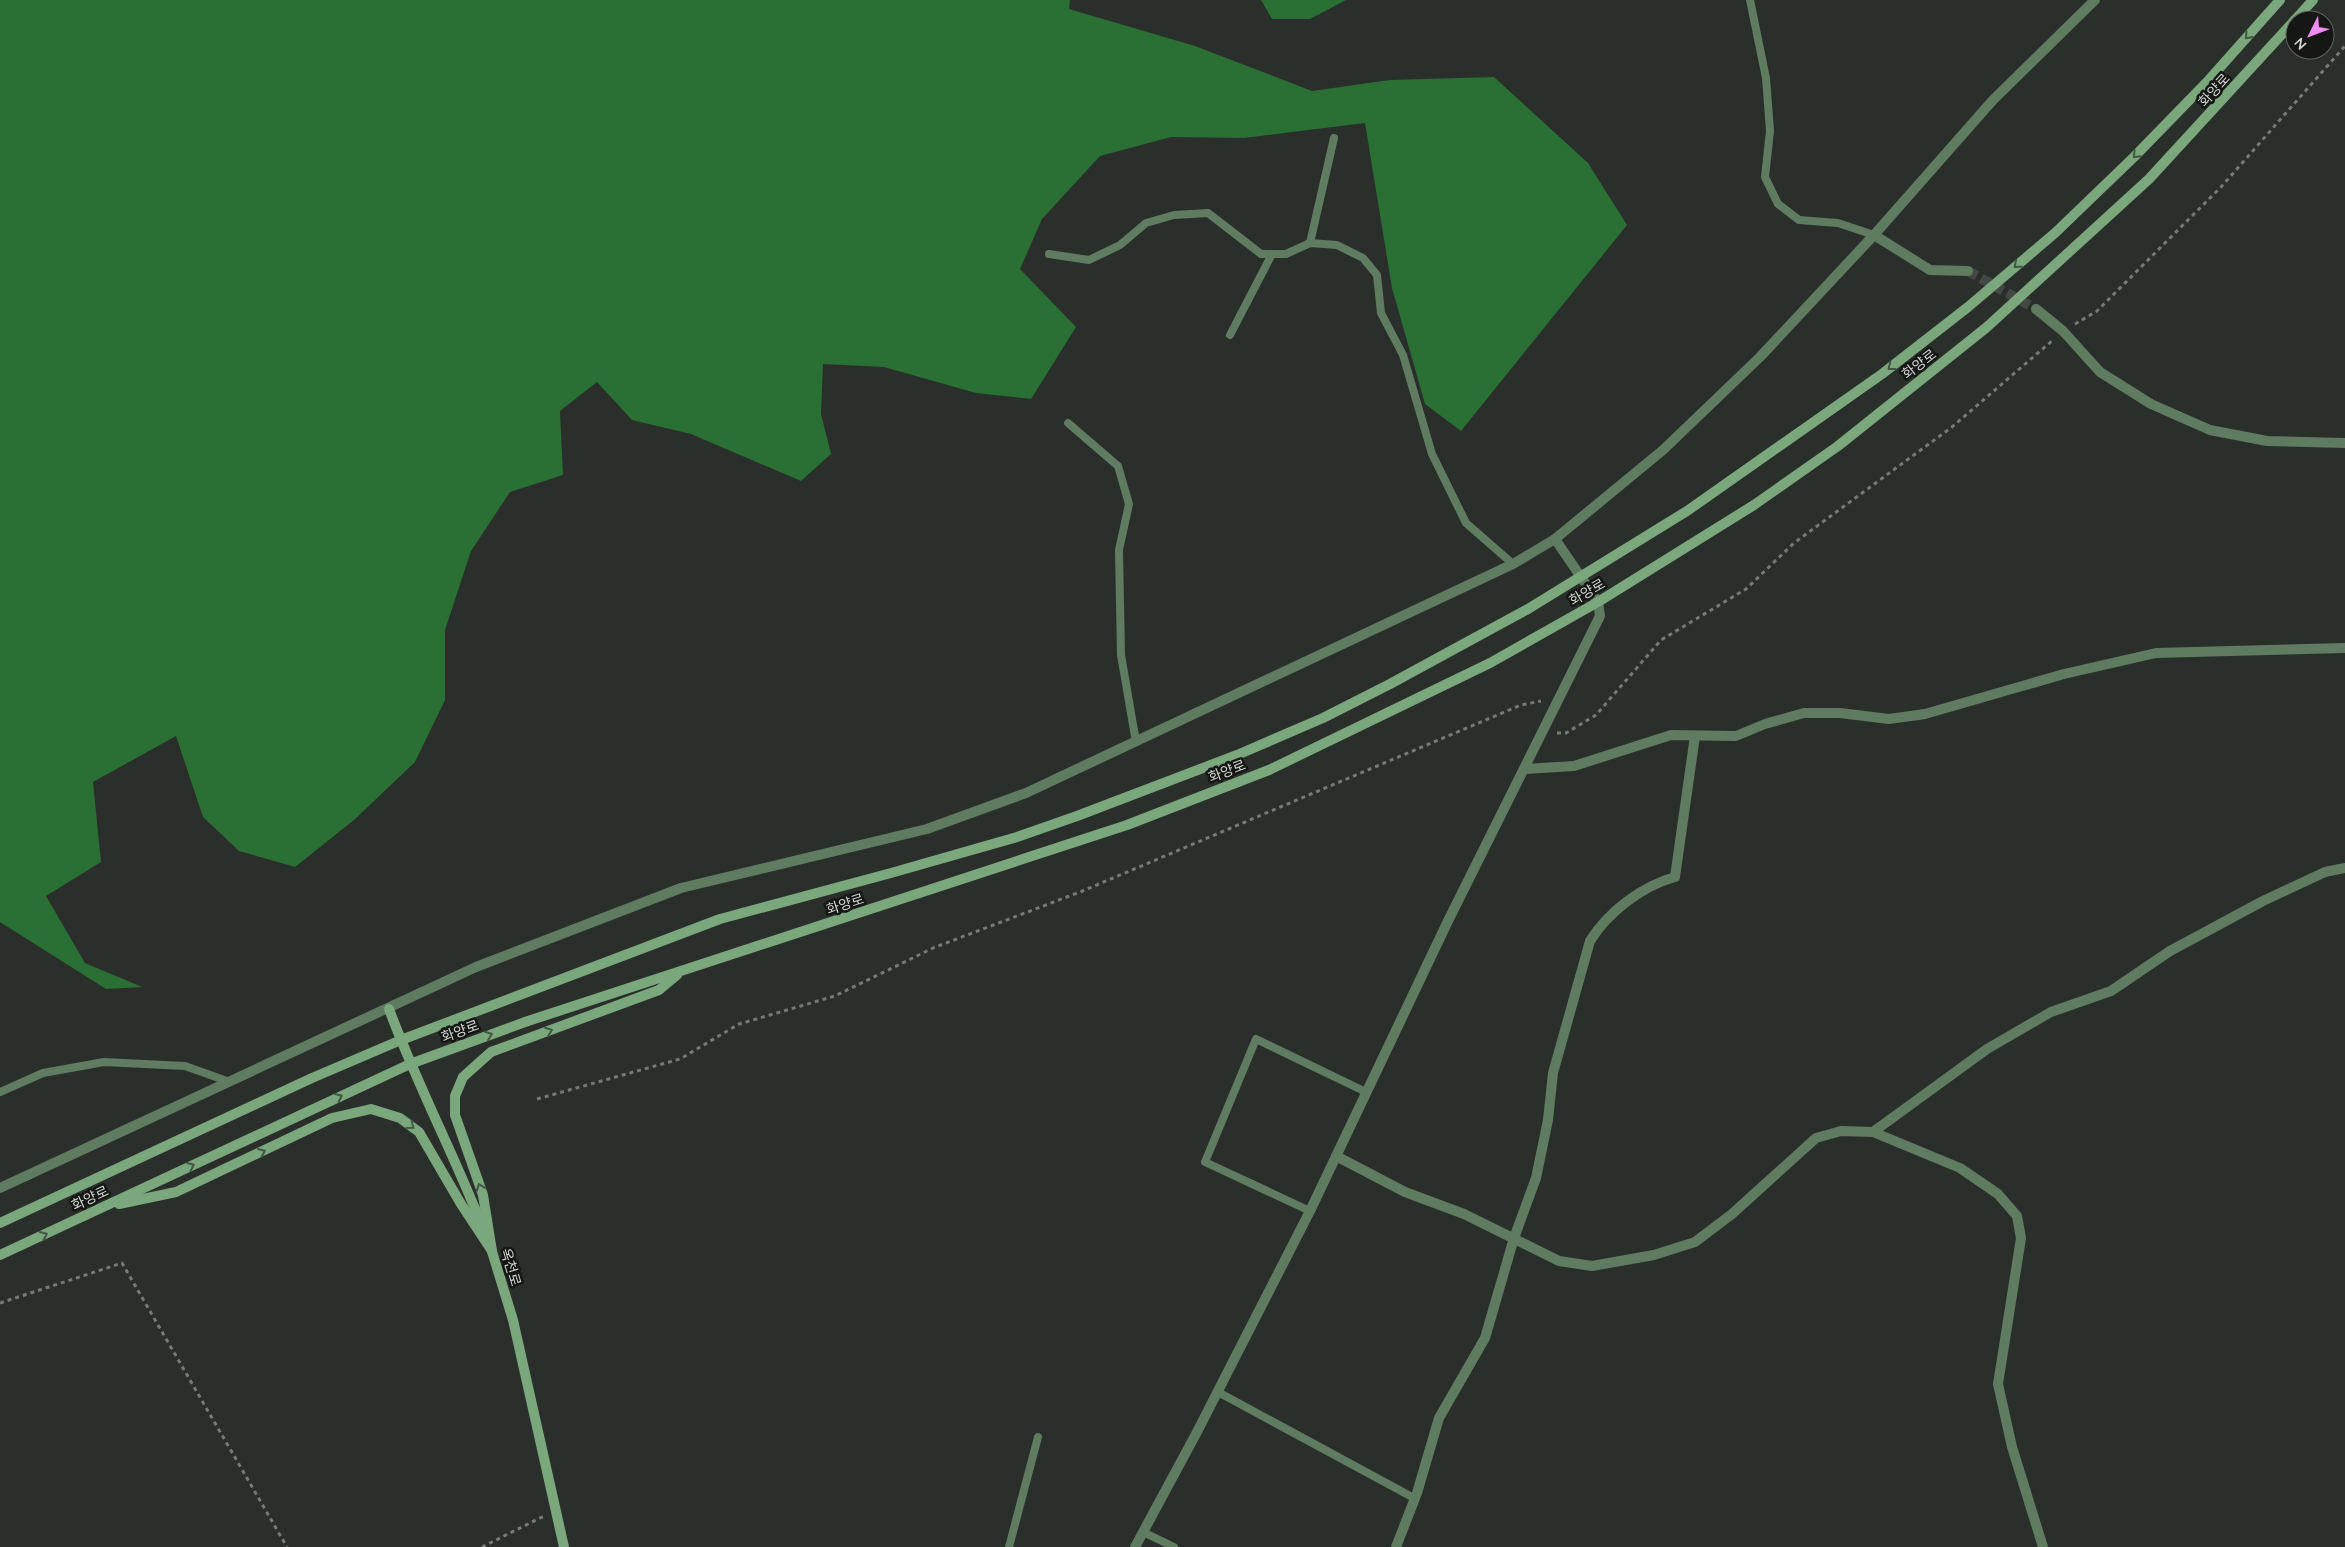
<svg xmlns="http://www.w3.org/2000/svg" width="2345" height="1547" viewBox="0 0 2345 1547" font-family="Quicksand,'Noto Sans KR',sans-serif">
<rect width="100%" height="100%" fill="#2b2f2b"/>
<g fill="#2a6f33">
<path d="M0 0H1070L1069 9 1195 46 1312 91 1390 80 1494 77 1588 163 1627 225 1461 431 1425 404 1392 288 1365 123 1244 138 1171 137 1100 156 1042 219 1020 269 1076 327 1031 399 976 393 884 367 823 364 821 414 831 454 801 481 691 434 632 420 597 382 560 411 563 475 510 492 471 551 445 630V700L415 762 354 820 295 867 239 851 203 817 176 736 93 782 101 862 46 896 85 963 142 987 106 989 0 922Z"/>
<path d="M1261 0H1346L1310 19H1272Z"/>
</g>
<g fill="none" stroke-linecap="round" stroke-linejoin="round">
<path stroke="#444844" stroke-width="10" stroke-dasharray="10 5" stroke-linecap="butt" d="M1968 271 2036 309"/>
<g stroke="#767a76" stroke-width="3" stroke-dasharray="4 4" stroke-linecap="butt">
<path d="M2075 324 2097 311 2221 187 2345 46"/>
<path d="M1557 733H1566L1596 715 1661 640 1746 589 1794 543 1952 427 2053 340"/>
<path d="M537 1099 680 1059 739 1024 835 996 933 948 1080 892 1521 705 1541 701"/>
<path d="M0 1303 122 1263 287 1547"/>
<path d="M482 1547 544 1516"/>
</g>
<g stroke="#5f7b60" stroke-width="8">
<path d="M1750 0 1766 78 1770 131 1765 177 1778 204 1799 220 1838 223 1874 235"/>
<path d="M1310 243 1334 138"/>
<path d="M1049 254 1089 260 1120 245 1146 223 1174 215 1208 213 1261 254H1286L1310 243 1337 245 1363 258 1377 275 1381 313 1403 355 1432 454 1466 523 1513 564"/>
<path d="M1230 335 1272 254"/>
<path d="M1068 423 1118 466 1129 504 1119 550 1121 655 1136 742"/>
<path d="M0 1092 43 1073 104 1062 185 1066 227 1081"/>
<path d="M1310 1211 1205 1162 1256 1039 1366 1092"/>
<path d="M1218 1392 1414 1498"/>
<path d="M1143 1532 1174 1547"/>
<path d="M1009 1547 1038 1437"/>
</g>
<g stroke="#5f7b60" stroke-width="10">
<path d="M1874 235 1930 270 1968 271"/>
<path d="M2036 309 2063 331 2100 372 2151 404 2210 430 2267 441 2345 443"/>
<path d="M1525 769 1574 766 1671 735 1736 736 1765 724 1804 713H1840L1889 719 1925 714 2064 674 2156 653 2345 648"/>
<path d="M1873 1132 1987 1049 2051 1012 2111 991 2170 951 2263 901 2325 872 2345 868"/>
<path d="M1336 1156 1405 1192 1464 1214 1559 1261 1592 1266 1654 1255 1695 1242 1732 1214 1816 1138 1841 1131 1873 1132 1960 1168 1998 1194 2017 1216 2021 1238 1998 1384 2012 1447 2043 1547"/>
<path d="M0 1188 476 967 681 888 927 829 1026 793 1513 564 1555 539 1663 450 1760 357 1874 235 1993 100 2095 0"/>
<path d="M1135 1547 1197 1432 1310 1211 1447 923 1600 616 1598 602 1555 539"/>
<path d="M1396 1547 1417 1493 1439 1418 1485 1338 1514 1238 1536 1178 1548 1120 1553 1073 1590 941C1608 912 1642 886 1675 877L1695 736"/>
</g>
<g stroke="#7aa77c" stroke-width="10">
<path d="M2295 20 2313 0"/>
<path d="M389 1009C417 1085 455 1156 484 1231"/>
<path d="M119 1204 176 1192 332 1118 371 1109 400 1118 419 1132 461 1204 492 1251 483 1195 455 1115V1096L463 1077 491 1052 659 990 677 975"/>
<path d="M0 1223 312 1078 401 1040 720 919 891 873 1017 837 1077 816 1237 755 1323 718 1390 684 1528 609 1687 511 1882 374 1968 307 2055 233 2134 157 2207 82 2280 0"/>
<path d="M490 1245 513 1320 564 1547"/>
<path d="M0 1255 410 1064 528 1021 1127 825 1269 770 1490 663 1598 602 1754 505 1838 446 1987 327 2149 179 2295 20"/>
</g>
</g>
<defs><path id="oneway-chevron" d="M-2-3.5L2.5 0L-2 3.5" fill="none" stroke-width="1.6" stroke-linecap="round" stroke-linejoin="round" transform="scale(1.25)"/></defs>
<g stroke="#425843">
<use href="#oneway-chevron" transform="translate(2248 36) rotate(132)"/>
<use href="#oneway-chevron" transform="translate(2136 155) rotate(135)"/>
<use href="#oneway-chevron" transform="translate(2017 265) rotate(139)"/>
<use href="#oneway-chevron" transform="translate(1891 367) rotate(142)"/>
<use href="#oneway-chevron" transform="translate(549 1031) rotate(-20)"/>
<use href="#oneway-chevron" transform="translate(489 1035) rotate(-20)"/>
<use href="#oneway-chevron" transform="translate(339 1097) rotate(-25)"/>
<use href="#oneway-chevron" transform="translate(411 1126) rotate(36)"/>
<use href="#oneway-chevron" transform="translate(262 1152) rotate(-25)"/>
<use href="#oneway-chevron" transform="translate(191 1166) rotate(-25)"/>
<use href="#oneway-chevron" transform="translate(480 1187) rotate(-110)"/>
<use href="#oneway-chevron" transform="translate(44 1235) rotate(-25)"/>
</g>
<g text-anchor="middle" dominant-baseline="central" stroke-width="5" stroke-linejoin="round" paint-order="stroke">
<g font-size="14" fill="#d3d6d3" stroke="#151715">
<text transform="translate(2214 90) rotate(-48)">화양로</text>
<text transform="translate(1919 364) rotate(-38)">화양로</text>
<text transform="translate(1587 592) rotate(-30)">화양로</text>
<text transform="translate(1227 771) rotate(-21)">화양로</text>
<text transform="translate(845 904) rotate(-18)">화양로</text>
<text transform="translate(460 1031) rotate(-20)">화양로</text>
<text transform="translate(90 1198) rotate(-25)">화양로</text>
<text transform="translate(511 1267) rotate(73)">옥천로</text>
</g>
</g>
<g transform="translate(2310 35) rotate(228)"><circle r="24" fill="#151715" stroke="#616361"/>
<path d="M0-4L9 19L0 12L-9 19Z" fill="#f18bf5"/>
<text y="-8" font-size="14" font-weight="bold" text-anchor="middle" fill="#d3d6d3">N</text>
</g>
</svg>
